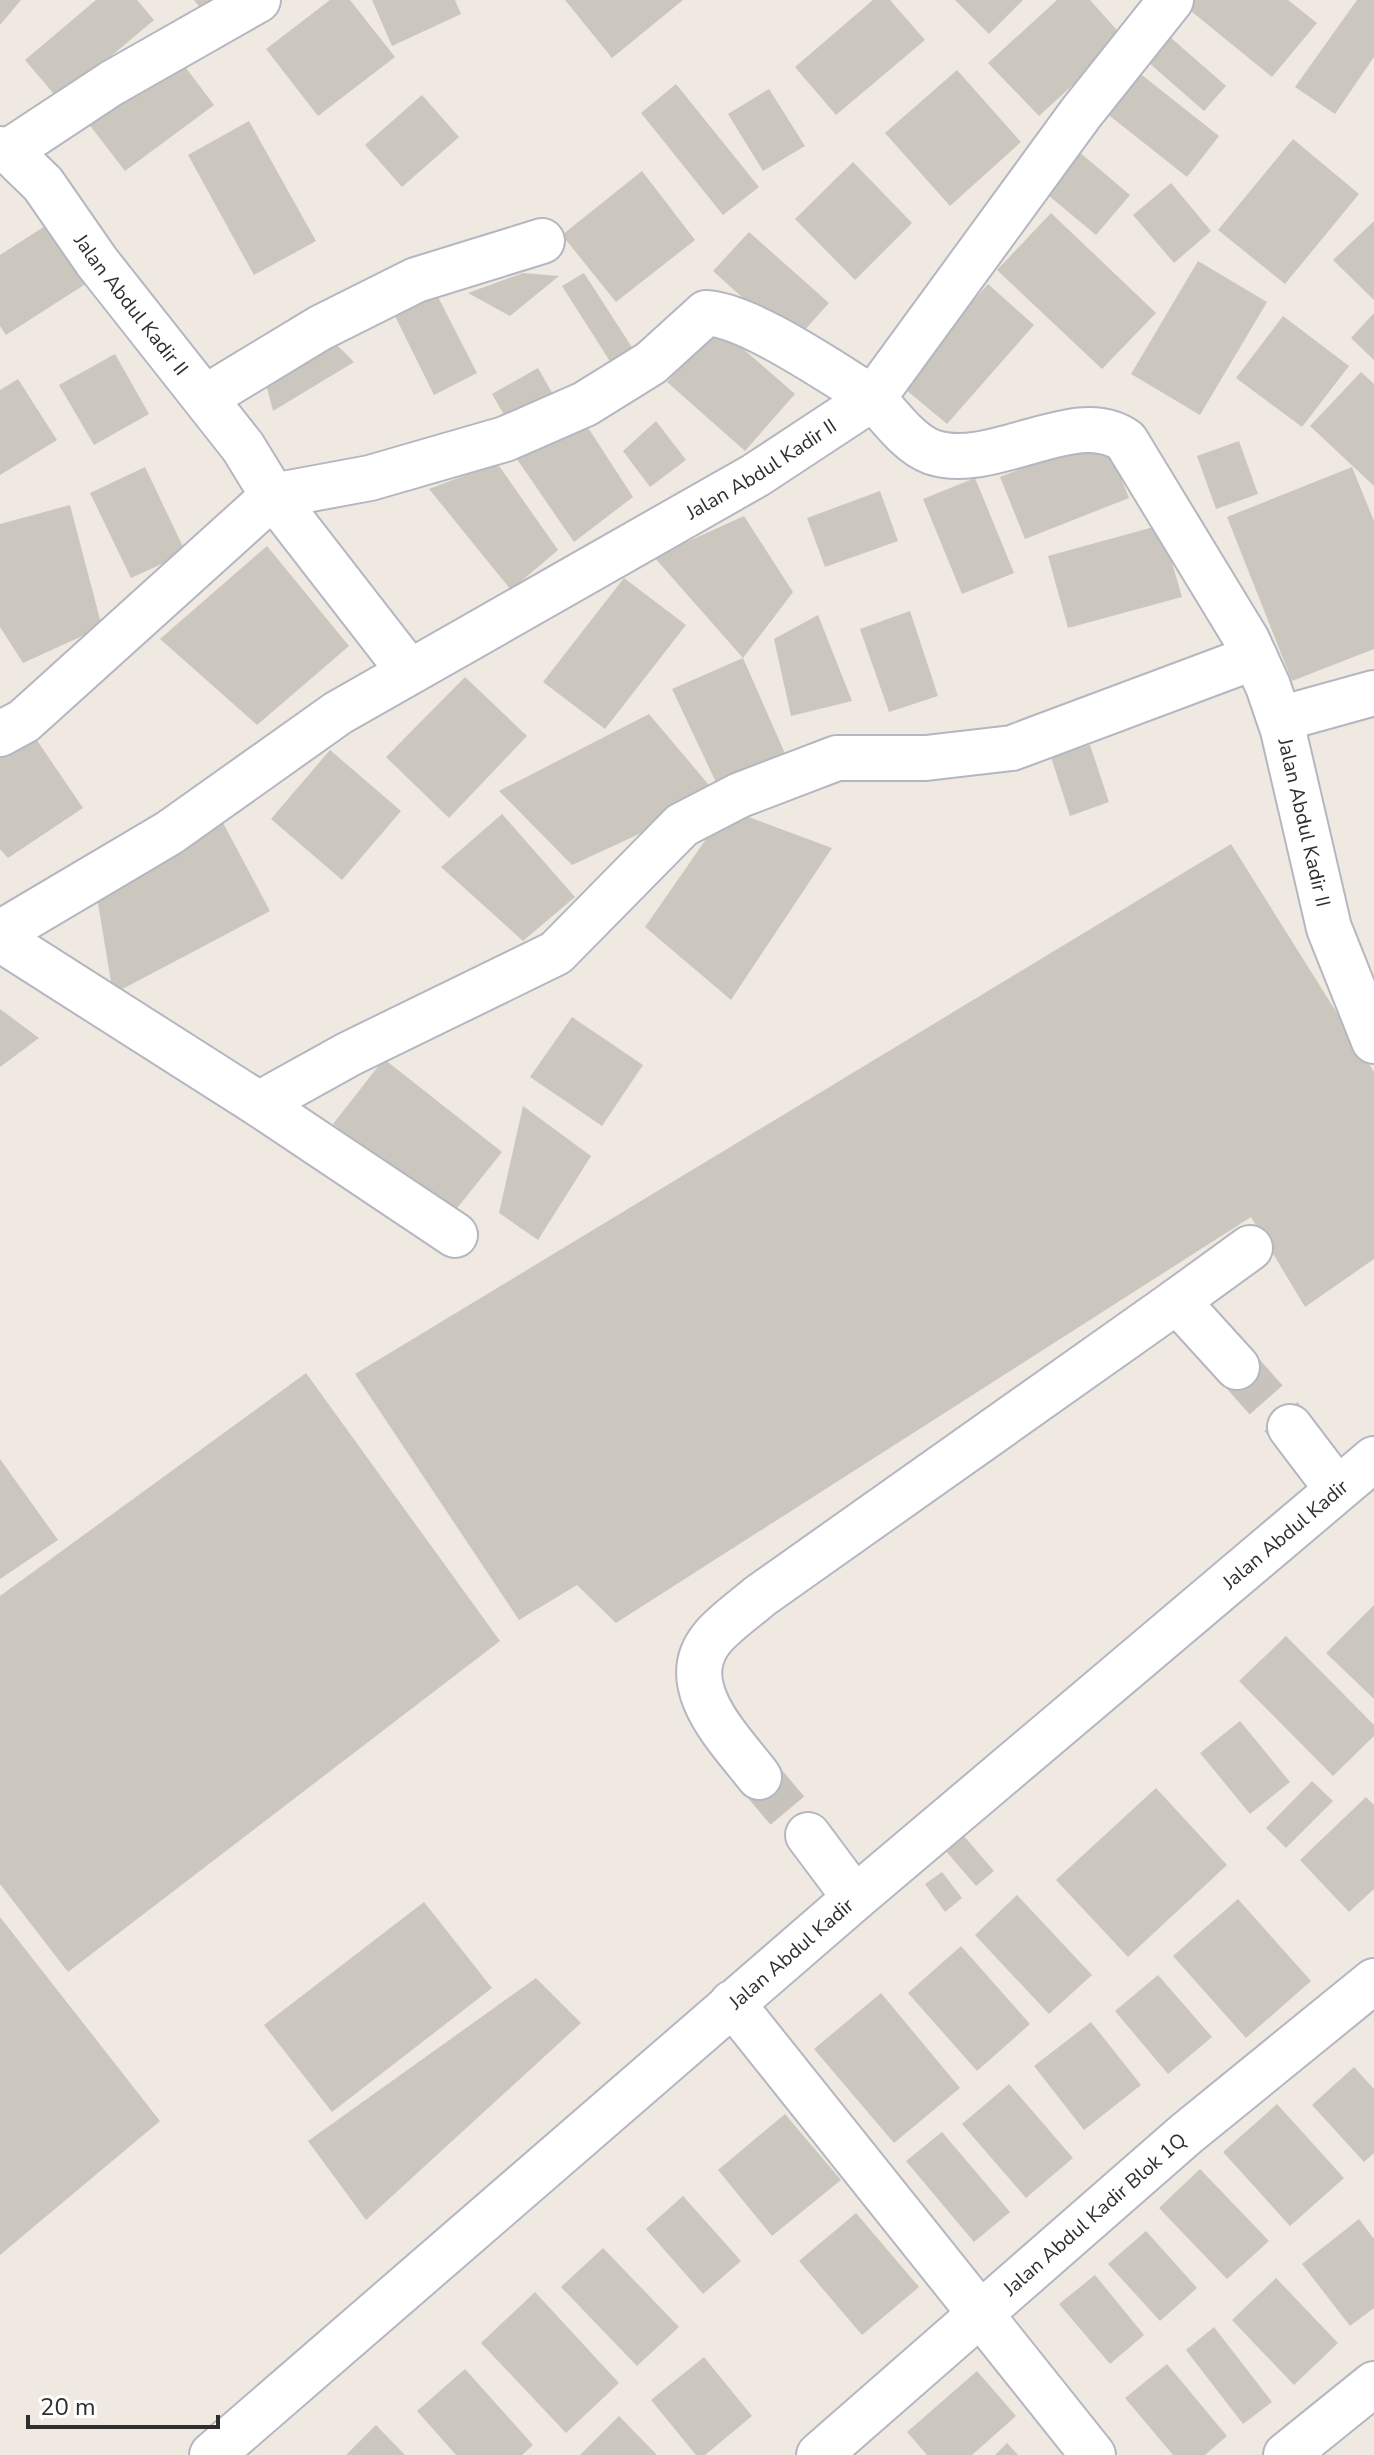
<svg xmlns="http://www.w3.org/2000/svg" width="1374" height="2455" viewBox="0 0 1374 2455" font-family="'Nunito Sans',sans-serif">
<rect width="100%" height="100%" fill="#efe9e1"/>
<g fill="#cbc7bf">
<path d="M0 0H21L0 25Z"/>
<path d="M96 0H137L154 20 59 100 25 60Z"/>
<path d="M194 0H224L205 14Z"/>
<path d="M330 0H350L395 57 318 116 266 49Z"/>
<path d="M372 0H455L461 14 392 46Z"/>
<path d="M565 0H683L612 58Z"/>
<path d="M873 0H890L925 40 836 115 795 67Z"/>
<path d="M955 0H1023L989 34Z"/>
<path d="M1057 0H1090L1124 38 1039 116 988 63Z"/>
<path d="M1191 0H1288L1317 23 1272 77 1186 7Z"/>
<path d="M1357 0H1374V57L1335 114 1295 87Z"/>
<path d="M1170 37 1226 86 1204 111 1148 62Z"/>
<path d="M177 56 214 105 125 171 88 123Z"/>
<path d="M1128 64 1219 136 1187 177 1096 105Z"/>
<path d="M957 70 1021 142 950 206 885 133Z"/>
<path d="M676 84 759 187 723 215 641 113Z"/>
<path d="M769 89 805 146 763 171 728 114Z"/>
<path d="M422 95 459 137 402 187 365 145Z"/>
<path d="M249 121 316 241 254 275 188 155Z"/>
<path d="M1293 139 1359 194 1285 284 1218 230Z"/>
<path d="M1071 145 1130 195 1096 235 1036 185Z"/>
<path d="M853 162 912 223 855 280 795 219Z"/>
<path d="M642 171 695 240 616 302 562 235Z"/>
<path d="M1171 183 1211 231 1174 263 1133 215Z"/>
<path d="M1051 213 1156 313 1102 369 997 270Z"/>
<path d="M59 217 98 276 6 335 0 326V255Z"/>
<path d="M1374 221V300L1333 260Z"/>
<path d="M749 232 829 303 793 343 713 271Z"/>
<path d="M1198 261 1267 302 1200 415 1131 374Z"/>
<path d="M523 273 559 276 510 316 468 293Z"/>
<path d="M584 273 635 352 613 366 562 286Z"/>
<path d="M988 284 1034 325 947 424 899 384Z"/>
<path d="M437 295 477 373 434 395 393 312Z"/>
<path d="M1374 313V360L1351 338Z"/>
<path d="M1283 316 1349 366 1302 427 1236 378Z"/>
<path d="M717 326 795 394 745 451 667 382Z"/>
<path d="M327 335 354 362 273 411 265 380Z"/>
<path d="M115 354 149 414 94 445 59 385Z"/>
<path d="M538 368 559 405 514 432 492 394Z"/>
<path d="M1361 372 1374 384V486L1310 426Z"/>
<path d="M18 379 57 440 0 475V390Z"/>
<path d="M583 420 633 497 574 542 512 452Z"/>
<path d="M656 421 686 460 650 487 623 451Z"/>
<path d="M1104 436 1129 498 1025 539 1000 477Z"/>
<path d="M1239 441 1258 494 1216 509 1197 456Z"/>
<path d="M497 463 558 550 511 590 429 489Z"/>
<path d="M145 467 186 553 131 578 90 493Z"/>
<path d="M1352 467 1374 521V649L1292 681 1227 517Z"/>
<path d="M975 478 1014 573 962 594 923 499Z"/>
<path d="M880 491 898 541 825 567 807 518Z"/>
<path d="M70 505 102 627 23 663 0 627V524Z"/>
<path d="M744 516 793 592 743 658 791 767 722 795 672 689 743 658 654 557Z"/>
<path d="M1161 525 1182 597 1068 628 1048 556Z"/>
<path d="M267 546 349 646 257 725 160 639Z"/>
<path d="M624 578 686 625 605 729 543 682Z"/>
<path d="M910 611 938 696 889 712 860 629Z"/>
<path d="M818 615 852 701 791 716 774 639Z"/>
<path d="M465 677 527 736 449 818 386 757Z"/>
<path d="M649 714 719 797 572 865 499 791Z"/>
<path d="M34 736 83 808 8 858 0 849V753Z"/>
<path d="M1090 745 1109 802 1070 816 1051 757Z"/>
<path d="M330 750 401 811 342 880 271 819Z"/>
<path d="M727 809 832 848 731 1000 645 927Z"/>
<path d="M502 814 575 897 523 941 441 867Z"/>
<path d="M221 819 270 911 113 994 95 885Z"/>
<path d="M1231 844 1374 1072V1259L1305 1307 1251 1217 616 1623 577 1585 519 1620 355 1374Z"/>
<path d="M0 1009 39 1038 0 1067Z"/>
<path d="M572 1017 643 1065 602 1126 530 1077Z"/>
<path d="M384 1059 502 1152 450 1217 333 1124Z"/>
<path d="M523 1106 591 1156 538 1240 499 1213Z"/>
<path d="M306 1373 500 1641 68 1972 0 1884V1596Z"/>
<path d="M0 1459 58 1540 0 1579Z"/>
<path d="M1374 1605V1699L1326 1653Z"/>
<path d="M1286 1636 1374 1725V1736L1333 1776 1239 1681Z"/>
<path d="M1240 1721 1290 1782 1250 1814 1200 1753Z"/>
<path d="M1312 1781 1333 1801 1286 1848 1266 1828Z"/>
<path d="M1156 1788 1227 1865 1128 1957 1056 1880Z"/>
<path d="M1366 1797 1374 1805V1889L1349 1912 1300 1860Z"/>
<path d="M963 1835 994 1871 976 1886 945 1850Z"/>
<path d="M942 1872 962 1898 945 1912 925 1884Z"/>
<path d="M1017 1895 1092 1975 1049 2014 975 1935Z"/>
<path d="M1238 1899 1311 1981 1246 2038 1173 1956Z"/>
<path d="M424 1902 492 1988 332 2112 264 2025Z"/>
<path d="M0 1917 160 2121 0 2255Z"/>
<path d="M961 1946 1030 2024 977 2071 908 1993Z"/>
<path d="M1158 1975 1212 2037 1168 2074 1115 2011Z"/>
<path d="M536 1978 581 2023 366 2220 308 2141Z"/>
<path d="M881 1993 960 2088 894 2143 814 2049Z"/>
<path d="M1091 2022 1141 2085 1084 2130 1034 2066Z"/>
<path d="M1354 2067 1374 2089V2153L1364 2162 1312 2105Z"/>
<path d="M1009 2084 1073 2158 1026 2198 962 2124Z"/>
<path d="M1277 2104 1344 2178 1290 2226 1223 2152Z"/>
<path d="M785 2114 841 2180 772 2236 718 2170Z"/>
<path d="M942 2132 1010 2212 974 2242 906 2161Z"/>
<path d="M1200 2169 1269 2241 1227 2279 1159 2208Z"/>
<path d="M683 2196 741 2261 703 2294 646 2229Z"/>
<path d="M856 2213 919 2287 862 2335 799 2261Z"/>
<path d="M1359 2219 1374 2239V2308L1350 2326 1302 2264Z"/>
<path d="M1146 2231 1197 2288 1160 2321 1108 2264Z"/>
<path d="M603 2248 679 2327 637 2366 561 2287Z"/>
<path d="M1095 2275 1144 2335 1110 2364 1059 2304Z"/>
<path d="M1276 2278 1338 2343 1294 2385 1232 2320Z"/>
<path d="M535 2292 619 2383 566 2433 481 2343Z"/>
<path d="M1214 2327 1272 2402 1243 2424 1186 2350Z"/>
<path d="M704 2357 752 2416 705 2455H696L651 2400Z"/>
<path d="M1167 2364 1227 2436 1205 2455H1173L1125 2398Z"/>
<path d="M465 2369 533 2445 522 2455H456L417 2411Z"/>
<path d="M977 2371 1016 2416 972 2455H927L907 2432Z"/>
<path d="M619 2416 657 2455H580Z"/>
<path d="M376 2425 405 2455H346Z"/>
<path d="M1007 2443 1018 2455H995Z"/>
</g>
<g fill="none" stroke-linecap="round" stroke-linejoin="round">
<g stroke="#c8c4bd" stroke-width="44" stroke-dasharray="44 22" stroke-linecap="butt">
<path d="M1237 1367 1290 1427"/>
<path d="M759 1777 808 1835"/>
</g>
<g stroke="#b4b7c1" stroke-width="48">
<g id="minor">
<path id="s1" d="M0 149 9 151 43 184 97 262 243 447 273 496 408 670"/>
<path d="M9 151 112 83 258 0"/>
<path d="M206 397 320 328 416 280 542 241"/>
<path d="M1280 719 1374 693"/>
<path d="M0 734 24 721 273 496 370 478 505 439 585 404 651 363 706 313C749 315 833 374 873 398L1081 113 1171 0"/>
<path id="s2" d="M0 933 169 833 338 713 756 475 873 398C889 415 909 444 932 452 993 473 1077 404 1126 441L1247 640 1268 686 1283 730 1329 928 1374 1041"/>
<path d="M0 939 259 1104 455 1235"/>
<path d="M259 1104 349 1054 556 953 682 825 740 795 837 758H926L1012 748 1255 657"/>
<path d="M1177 1301 1250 1248"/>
<path d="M1290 1427 1337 1489"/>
<path d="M759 1777C730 1739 673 1685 713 1637 726 1622 745 1609 760 1596L1177 1301 1237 1367"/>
<path d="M808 1835 855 1898"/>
<path d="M732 2003 1093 2455"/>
<path id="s3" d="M212 2455 855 1898 1374 1459"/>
<path id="s4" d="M819 2455 1186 2134 1374 1981"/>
<path d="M1286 2455 1374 2384"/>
</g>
</g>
<use href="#minor" stroke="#fff" stroke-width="44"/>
</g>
<g text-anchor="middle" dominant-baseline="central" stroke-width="7" stroke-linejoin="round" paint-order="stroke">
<g font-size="20" fill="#2e2e2e" stroke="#fff">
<text stroke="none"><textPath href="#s1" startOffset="206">Jalan Abdul Kadir II</textPath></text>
<text stroke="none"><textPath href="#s2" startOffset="892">Jalan Abdul Kadir II</textPath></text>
<text stroke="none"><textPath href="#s2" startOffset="1730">Jalan Abdul Kadir II</textPath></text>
<text stroke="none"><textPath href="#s3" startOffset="1414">Jalan Abdul Kadir</textPath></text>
<text stroke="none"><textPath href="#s3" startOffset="766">Jalan Abdul Kadir</textPath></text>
<text stroke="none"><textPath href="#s4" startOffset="366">Jalan Abdul Kadir Blok 1Q</textPath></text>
</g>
</g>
<path d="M28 2415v12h190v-12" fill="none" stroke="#2e2e2e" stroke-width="4"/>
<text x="40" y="2415" font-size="24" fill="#2e2e2e" stroke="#ffffff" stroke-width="6" paint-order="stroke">20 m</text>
</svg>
